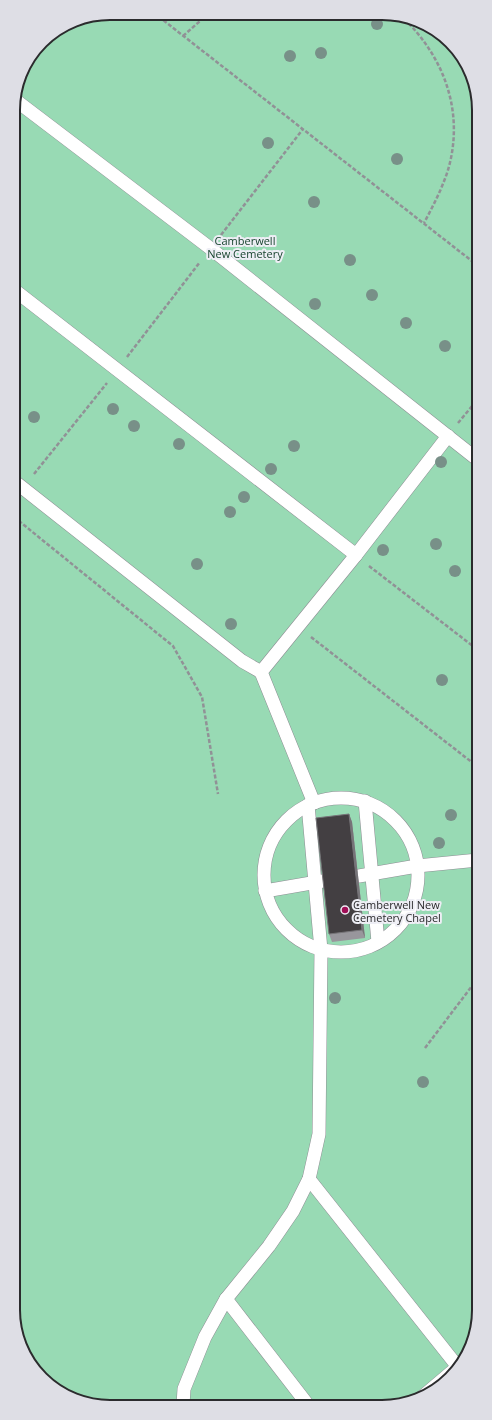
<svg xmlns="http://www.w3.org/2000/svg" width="492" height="1420" viewBox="0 0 492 1420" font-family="'Open Sans',sans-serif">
<rect width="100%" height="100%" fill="#eeeef5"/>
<path fill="#98dab4" d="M110 13 401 15 451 42 477 91 479 1316 472 1347 455 1374 430 1394 401 1405H92L42 1379 15 1329 13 104 23 68 46 37 73 20Z"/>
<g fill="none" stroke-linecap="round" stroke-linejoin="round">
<g stroke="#8d8e93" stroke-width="14">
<g id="lane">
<path d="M14 99 210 248 478 460"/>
<path d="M13 289 356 555"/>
<path d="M14 481 242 661 261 672 314 803"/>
<path d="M261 672 356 555 448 436"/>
<circle cx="341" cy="875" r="77"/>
<path d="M365 801 378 942"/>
<path d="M359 876 417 866 478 860"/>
<path d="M265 891 323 881"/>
<path d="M309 1179 458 1367"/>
<path d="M226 1299 308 1405"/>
<path d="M422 1397 461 1364"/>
<path d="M183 1405 184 1389 205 1337 226 1299 269 1246 293 1211 309 1179 319 1134 321 950 308 805"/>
</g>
</g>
<g stroke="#919196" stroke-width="2.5" stroke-dasharray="4 2" stroke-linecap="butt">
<path d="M154 13 477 265"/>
<path d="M400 15C444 55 465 112 448 170 442 189 433 206 424 223"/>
<path d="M183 36 208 14"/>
<path d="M221 235 303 129"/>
<path d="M127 357 200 262"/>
<path d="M458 423 478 399"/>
<path d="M34 474 107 383"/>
<path d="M14 517 173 646 202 697 218 794"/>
<path d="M369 566 478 650"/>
<path d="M311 637 478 767"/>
<path d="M425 1048 478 978"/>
<path d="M200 1400 206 1405"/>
</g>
<use href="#lane" stroke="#fff" stroke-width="13"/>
</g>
<g fill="#789088">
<circle cx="377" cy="24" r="6"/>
<circle cx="321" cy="53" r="6"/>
<circle cx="290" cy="56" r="6"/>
<circle cx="268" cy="143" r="6"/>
<circle cx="397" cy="159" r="6"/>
<circle cx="314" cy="202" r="6"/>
<circle cx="350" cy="260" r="6"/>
<circle cx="372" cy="295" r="6"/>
<circle cx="315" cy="304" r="6"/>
<circle cx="406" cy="323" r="6"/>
<circle cx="445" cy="346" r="6"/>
<circle cx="113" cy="409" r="6"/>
<circle cx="34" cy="417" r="6"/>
<circle cx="134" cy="426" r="6"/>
<circle cx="179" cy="444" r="6"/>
<circle cx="294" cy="446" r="6"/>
<circle cx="441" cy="462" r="6"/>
<circle cx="271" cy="469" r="6"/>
<circle cx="244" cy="497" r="6"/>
<circle cx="230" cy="512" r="6"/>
<circle cx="436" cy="544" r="6"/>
<circle cx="383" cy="550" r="6"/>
<circle cx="197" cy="564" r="6"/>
<circle cx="455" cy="571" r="6"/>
<circle cx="231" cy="624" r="6"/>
<circle cx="442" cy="680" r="6"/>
<circle cx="451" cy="815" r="6"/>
<circle cx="439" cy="843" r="6"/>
<circle cx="335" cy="998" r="6"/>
<circle cx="423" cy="1082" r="6"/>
</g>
<path fill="#98969c" d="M349 814 352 822 365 938 332 942 329 934Z"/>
<path fill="#767478" d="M349 814 352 822 365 938 362 930Z"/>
<path fill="#433f42" stroke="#767478" d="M349 814 362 930 329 934 316 818Z"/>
<circle fill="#a00e56" stroke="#eeeef5" stroke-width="1.5" cx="345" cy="910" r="4"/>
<g text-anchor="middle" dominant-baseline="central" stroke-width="4" stroke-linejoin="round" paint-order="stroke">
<g font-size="11" fill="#17442e" stroke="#eeeef5">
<text x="245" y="240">Camberwell<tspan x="245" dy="13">New Cemetery</tspan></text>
</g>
<g font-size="11" fill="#2b2b2d" stroke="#eeeef5" text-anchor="start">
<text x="353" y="904">Camberwell New<tspan x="353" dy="13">Cemetery Chapel</tspan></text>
</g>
</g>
<path d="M0 0H492V1420H0ZM110 20H382A90 90 0 0 1 472 110V1310A90 90 0 0 1 382 1400H110A90 90 0 0 1 20 1310V110A90 90 0 0 1 110 20Z" fill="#dedee5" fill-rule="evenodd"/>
<path fill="none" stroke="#2b2b2d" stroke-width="2" d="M110 20H382A90 90 0 0 1 472 110V1310A90 90 0 0 1 382 1400H110A90 90 0 0 1 20 1310V110A90 90 0 0 1 110 20Z"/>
</svg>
